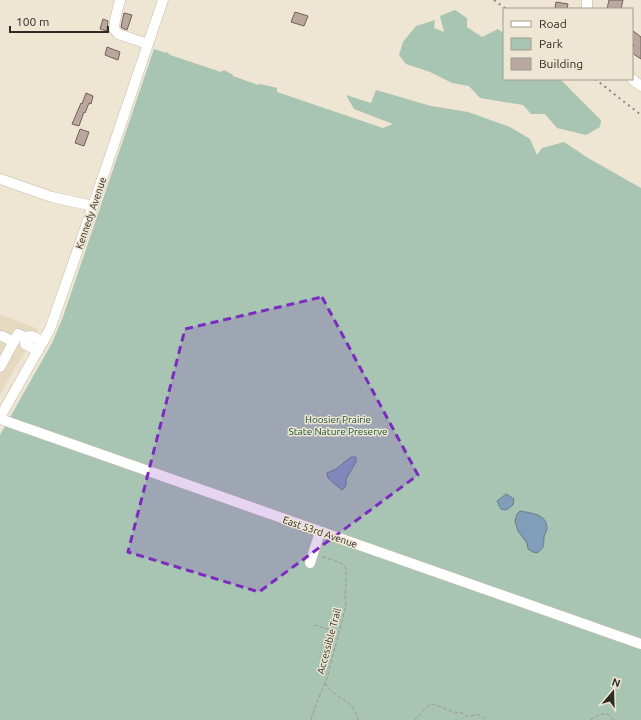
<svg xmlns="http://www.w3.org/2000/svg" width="641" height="720" viewBox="0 0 641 720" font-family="Ubuntu,sans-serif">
<rect width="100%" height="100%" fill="#eee5d3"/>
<path fill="#e5d9c0" d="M0 314 38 329 0 394Z"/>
<g fill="#a7c5b2">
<path d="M455 10 467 18V27L482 37 498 29 504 34V79H560L601 120 600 127 586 135 557 128 545 114H531L523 105 480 98 469 86 452 83 430 72 406 64 399 55 403 42 416 26 435 20 434 28 444 32 440 16Z"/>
<path d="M154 49 166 53 167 52 170 55 221 72 224 70 233 75V76L258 85 260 84 277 88V92L383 128 393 124 354 109 346 95 371 103 376 90 431 106 468 112 510 127 530 139 537 155 542 148 564 142 588 158 641 188V720H0V435L52 343 63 317Z"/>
</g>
<g fill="#819eb9" stroke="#687c8d">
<path d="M351 457H356V462L346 479V486L342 490 328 478 327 473 336 469Z"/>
<path d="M506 494 514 499 513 505 506 510 501 509 497 501Z"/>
<path d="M520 511C531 513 547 514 547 528 547 531 545 533 544 537 543 546 546 546 537 553L533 552 528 549 527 543 518 531 515 521 517 514Z"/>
</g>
<g fill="#baa79d" stroke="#706057">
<path d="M609 0H623L621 9H607Z"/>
<path d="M556 2 568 4 567 9H555Z"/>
<path d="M295 12 308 16 304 26 291 22Z"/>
<path d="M124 13 132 15 127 30 122 28 121 27Z"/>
<path d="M103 19 108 21 107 31 100 29Z"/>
<path d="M632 30 641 37V59L632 53V48L634 45 632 44Z"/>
<path d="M107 47 120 52 118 60 105 55Z"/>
<path d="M86 93 93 96 91 104 89 103 85 113 84 112 79 126 72 124 81 103 82 104Z"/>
<path d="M80 129 89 132 84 146 75 143Z"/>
</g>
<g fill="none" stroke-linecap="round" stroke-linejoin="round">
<g stroke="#c4bcaa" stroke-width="11">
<g id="minor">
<path d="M120 0 115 20 114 29 118 34 148 44"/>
<path d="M587 9V0"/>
<path d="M632 79 641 86"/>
<path d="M0 179 52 197 93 206"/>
<path d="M2 336 14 342"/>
<path d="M25 337V344L38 351"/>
<path d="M0 367 18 334 25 337 32 336 43 342"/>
<path d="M0 417 50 329 93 206 163 0"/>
<path d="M0 419 641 644"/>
<path d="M310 563 320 532"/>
</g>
</g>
<g stroke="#a09a8c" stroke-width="1" stroke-dasharray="4 2" stroke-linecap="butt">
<path d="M314 625 338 632"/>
<path d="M325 683C335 700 355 699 358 720"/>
<path d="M311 720 315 707 327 678 346 606 345 594 346 586V569L341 563 321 556"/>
<path d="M414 720C417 717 420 716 422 712 426 707 426 706 433 704L453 712 463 713 466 716H472L477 714 481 716 486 720"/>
<path d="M590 720C598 715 608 709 613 720"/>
</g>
<use href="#minor" stroke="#fff" stroke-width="10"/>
<g stroke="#8c867a" stroke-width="2" stroke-dasharray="2 4" stroke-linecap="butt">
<path d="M494 0 506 9"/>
<path d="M595 79 641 115"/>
</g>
</g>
<path fill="#7b2cbf" fill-opacity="0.2" stroke="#7b2cbf" stroke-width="3" stroke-dasharray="8 5" stroke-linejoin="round" d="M322 297 418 475 259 592 128 552 185 329Z"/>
<g text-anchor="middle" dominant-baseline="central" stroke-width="3" stroke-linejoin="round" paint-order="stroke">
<g font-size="10" fill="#2f2c25" stroke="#eee5d3">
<text transform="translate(91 213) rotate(-71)">Kennedy Avenue</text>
<text transform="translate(320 532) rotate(19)">East 53rd Avenue</text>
<text transform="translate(329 641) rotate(-75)">Accessible Trail</text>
</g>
<g font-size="10" fill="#135031" stroke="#eee5d3">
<text x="338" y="419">Hoosier Prairie<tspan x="338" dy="12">State Nature Preserve</tspan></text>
</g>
</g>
<rect x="503" y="8" width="130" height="72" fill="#eee5d3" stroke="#a29b8d"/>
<rect x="511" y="21" width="20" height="6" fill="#ffffff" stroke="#a29b8d"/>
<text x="539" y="28" font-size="12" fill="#2f2c25">Road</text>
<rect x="511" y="38" width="20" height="12" fill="#a7c5b2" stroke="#a29b8d"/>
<text x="539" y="48" font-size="12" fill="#2f2c25">Park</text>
<rect x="511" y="58" width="20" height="12" fill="#baa79d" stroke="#a29b8d"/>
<text x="539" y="68" font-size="12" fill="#2f2c25">Building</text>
<g transform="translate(613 692) rotate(19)" stroke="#eee5d3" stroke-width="3" paint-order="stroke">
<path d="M0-3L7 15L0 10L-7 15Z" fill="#2f2c25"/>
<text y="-6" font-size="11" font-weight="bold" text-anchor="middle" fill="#2f2c25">N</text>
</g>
<path d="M10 26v6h98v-6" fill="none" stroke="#2f2c25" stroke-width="2"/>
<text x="16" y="26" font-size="12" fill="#2f2c25" stroke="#eee5d3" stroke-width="3" paint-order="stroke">100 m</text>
</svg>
